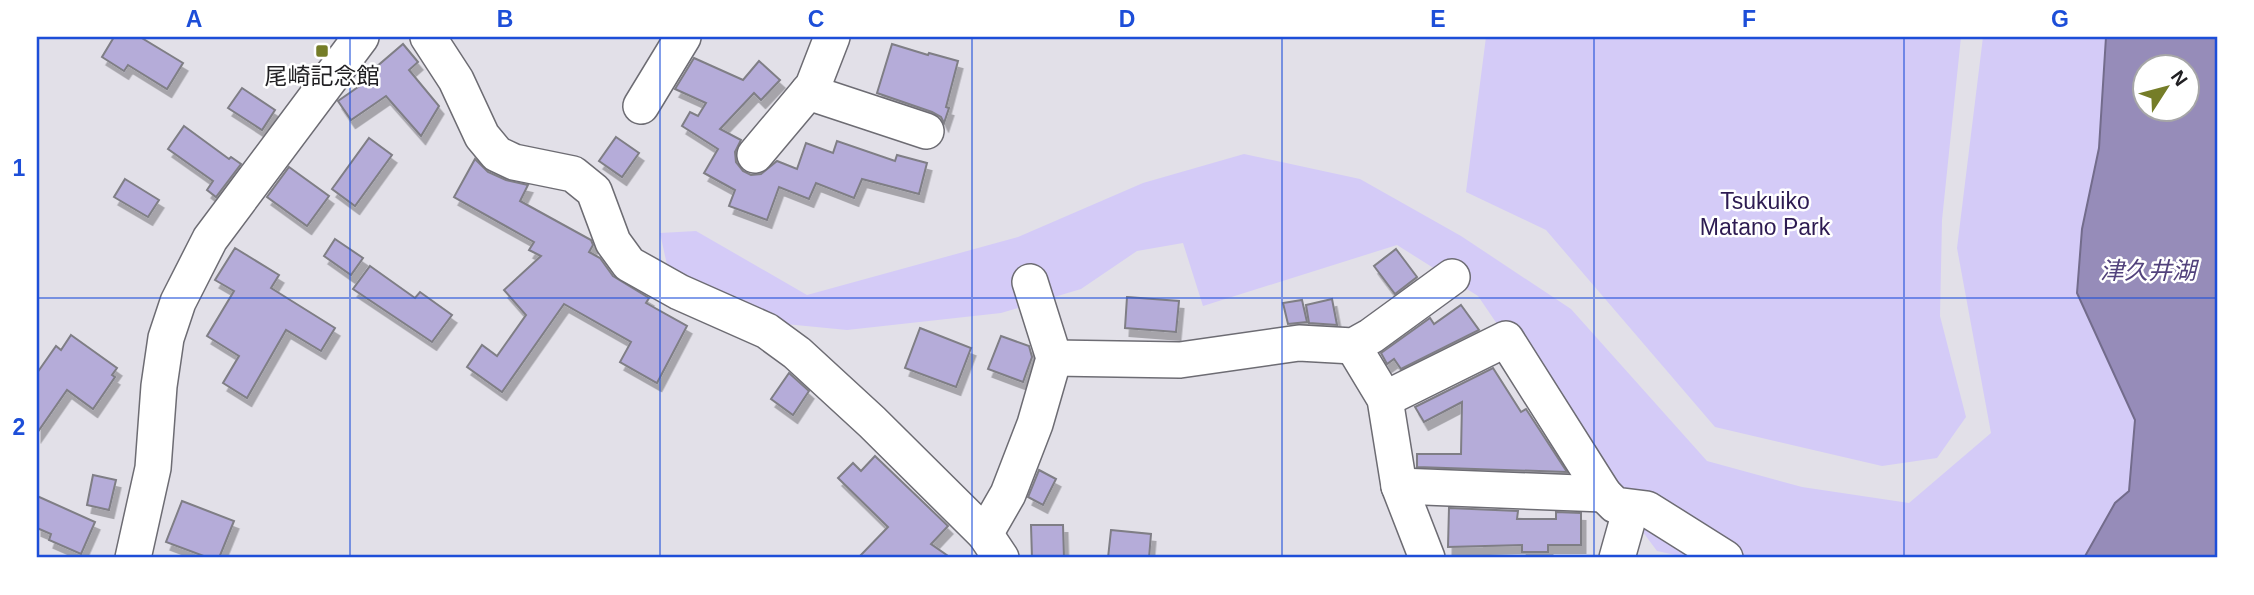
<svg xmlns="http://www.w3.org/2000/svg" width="2254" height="595" viewBox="0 0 2254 595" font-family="Helvetica,'Noto Sans JP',sans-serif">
<defs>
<filter id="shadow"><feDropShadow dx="4.5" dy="8" stdDeviation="0" flood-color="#0004"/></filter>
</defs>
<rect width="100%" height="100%" fill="#e2e0e8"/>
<g fill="#d4cbf7">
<path d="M1486 37H1961L1942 220 1940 316 1966 417 1937 458 1882 466 1715 427 1546 230 1466 192Z"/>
<path d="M1983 37H2106L2099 148 2082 229 2077 293 2135 420 2129 491 2085 558H1689L1657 551 1593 465 1478 296 1397 245 1203 306 1183 243 1137 251 1081 289 1001 313 847 330 775 323 667 265 660 233 696 231 807 295 1018 237 1143 183 1244 154 1360 179 1461 236 1571 309 1707 461 1802 487 1909 503 1991 433 1957 248Z"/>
</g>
<path fill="#968cb9" stroke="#736c8c" stroke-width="2" fill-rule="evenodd" d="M2106 37H2217V558H2084L2115 503 2129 491 2135 420 2077 293 2082 229 2099 148ZM2146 66H2188V108H2146Z"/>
<g fill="#b5acd9" stroke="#7f7e85" stroke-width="2" filter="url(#shadow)">
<path d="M114 37H140L183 63 167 89 128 65 124 71 102 57Z"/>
<path d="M403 44 418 62 409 70 439 106 421 136 386 96 351 120 338 101 371 78 368 74Z"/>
<path d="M892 44 928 55 929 53 958 61 946 107 949 108 944 123 941 117 932 112 877 93Z"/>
<path d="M694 58 743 80 759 61 780 80 761 100 754 93 720 129 741 140 735 152 736 162 743 171 751 175 761 174 777 161 797 169 806 143 833 153 837 141 895 161 897 155 927 163 919 194 862 179 854 198 816 183 809 199 779 187 767 220 729 206 735 190 704 173 718 149 682 126 690 112 698 116 706 103 675 89Z"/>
<path d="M242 88 275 110 262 130 228 108Z"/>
<path d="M184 126 229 159 231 157 241 164 216 197 207 190 213 181 168 149Z"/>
<path d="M616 137 639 153 622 177 599 161Z"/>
<path d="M369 138 392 155 355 206 332 189Z"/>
<path d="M475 159 488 172 506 180 528 185 520 201 591 240 593 245 589 252 600 258 613 276 649 298 646 303 687 326 657 383 620 362 631 342 564 304 502 392 467 367 482 345 497 356 526 315 504 290 541 256 529 250 534 242 454 197Z"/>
<path d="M289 167 329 196 307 226 267 197Z"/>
<path d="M125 179 159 200 148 217 114 197Z"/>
<path d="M335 239 363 258 351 275 324 256Z"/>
<path d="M235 248 279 275 271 288 335 328 321 351 286 330 247 398 223 383 239 356 207 336 234 291 215 280Z"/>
<path d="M1396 249 1417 277 1395 294 1374 266Z"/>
<path d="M370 266 415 298 420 292 452 315 432 342 353 289Z"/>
<path d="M1127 297 1179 301 1176 332 1125 328Z"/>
<path d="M1332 299 1337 325 1309 323 1306 305Z"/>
<path d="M1302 300 1307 322 1288 324 1283 303Z"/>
<path d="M1461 305 1479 330 1401 369 1394 359 1387 364 1381 353 1430 318 1434 324Z"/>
<path d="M920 328 971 348 956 387 905 368Z"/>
<path d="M71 335 117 368 112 375 115 377 93 409 67 390 37 433V373L56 346 61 350Z"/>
<path d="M1001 336 1029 346 1032 357 1023 382 988 369Z"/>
<path d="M1493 368 1521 412 1526 409 1567 472 1417 467V454H1461L1462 402 1424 422 1415 407Z"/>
<path d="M789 373 809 391 793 415 771 399Z"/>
<path d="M875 456 948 526 931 544 951 558H858L888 527 838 478 853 463 861 471Z"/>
<path d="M1039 470 1056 479 1043 505 1028 497Z"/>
<path d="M93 475 116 480 109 510 87 505Z"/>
<path d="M37 496 95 522 81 554 49 540 51 534 37 528Z"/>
<path d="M182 501 234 521 219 558H209L166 542Z"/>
<path d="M1449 508 1518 511 1517 519H1556V512L1581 513V545H1548V552H1522V545L1448 547Z"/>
<path d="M1031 525H1063L1064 558H1032Z"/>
<path d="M1111 530 1151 534 1149 558H1108Z"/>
</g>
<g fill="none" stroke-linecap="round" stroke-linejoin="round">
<g stroke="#6d6c73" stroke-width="38">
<g id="minor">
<path d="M428 37 456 80 482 136 497 154 514 162 573 174 594 191 613 242 629 264 679 292 767 331 797 353 872 422 985 534 1001 558"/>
<path d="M808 92 926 131"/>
<path d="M641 106 683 37"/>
<path d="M755 155 813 86 832 37"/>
<path d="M1353 346 1385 399 1399 486 1427 558"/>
<path d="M1054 358 1180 360 1299 343 1353 346 1371 336 1452 277"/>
<path d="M1385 399 1506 339 1604 494 1615 505 1647 509 1725 558"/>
<path d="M1399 486 1604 494"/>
<path d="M985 534 1008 494 1035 424 1054 358 1030 282"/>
<path d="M133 558 153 468 159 386 166 338 178 302 210 239 361 37"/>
<path d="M1617 558 1631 508"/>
</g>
</g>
<use href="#minor" stroke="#fff" stroke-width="35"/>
</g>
<path fill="none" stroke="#1d4ed8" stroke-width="2" stroke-opacity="0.55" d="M350 37V558M660 37V558M972 37V558M1282 37V558M1594 37V558M1904 37V558M37 298H2217"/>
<rect fill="#757d28" stroke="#fff" stroke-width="2.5" x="315" y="44" width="14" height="14" rx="3.5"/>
<g text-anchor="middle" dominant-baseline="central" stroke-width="5" stroke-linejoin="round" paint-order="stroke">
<g font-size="23" fill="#212023" stroke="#fff">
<text x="322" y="76">尾崎記念館</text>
</g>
<g font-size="23" fill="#2d1b52" stroke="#fff">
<text x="1765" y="201">Tsukuiko<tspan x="1765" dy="26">Matano Park</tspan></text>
</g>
<g font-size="24" font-style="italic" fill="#52427c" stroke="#fff">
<text x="2148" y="270">津久井湖</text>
</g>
</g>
<rect width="2254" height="595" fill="none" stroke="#ffffff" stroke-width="77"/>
<g transform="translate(2166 88) rotate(54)"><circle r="33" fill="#ffffff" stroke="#a6a6a7" stroke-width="2"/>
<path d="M0-5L12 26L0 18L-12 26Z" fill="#757d28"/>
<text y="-10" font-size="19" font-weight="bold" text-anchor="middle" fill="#212023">N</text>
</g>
<rect x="38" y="38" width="2178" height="518" fill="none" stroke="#1d4ed8" stroke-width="2.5"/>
<g font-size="23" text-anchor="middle" font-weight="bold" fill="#1d4ed8">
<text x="194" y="27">A</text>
<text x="505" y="27">B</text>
<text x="816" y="27">C</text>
<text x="1127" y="27">D</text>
<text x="1438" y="27">E</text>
<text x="1749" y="27">F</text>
<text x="2060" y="27">G</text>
<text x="19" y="176">1</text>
<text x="19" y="435">2</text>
</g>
</svg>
